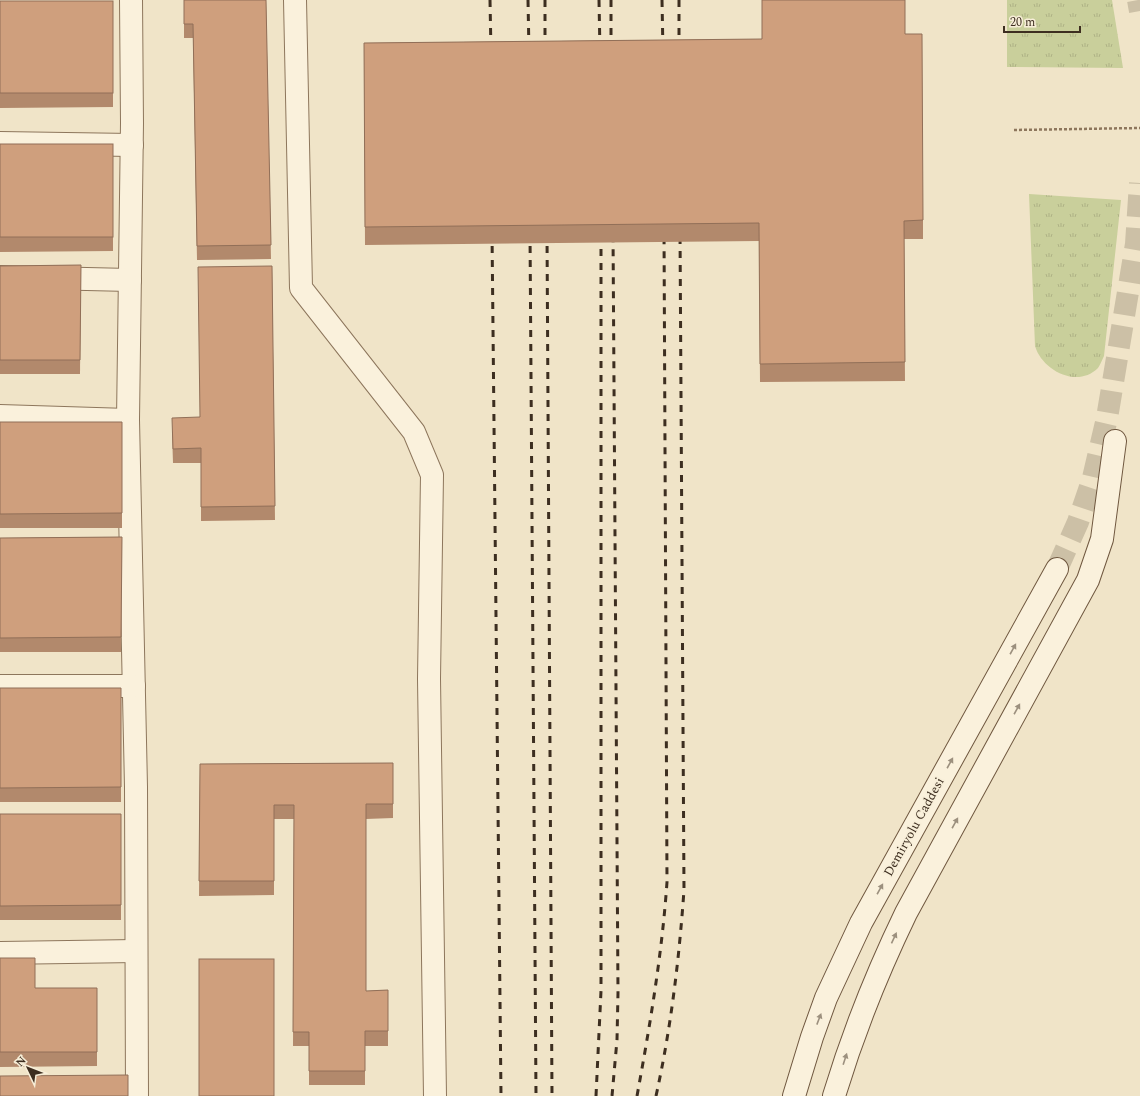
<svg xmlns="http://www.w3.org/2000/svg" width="1140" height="1096" viewBox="0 0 1140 1096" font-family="Spectral,serif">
<defs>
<pattern id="grass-tufts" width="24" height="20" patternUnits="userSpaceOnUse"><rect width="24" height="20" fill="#c9cf9b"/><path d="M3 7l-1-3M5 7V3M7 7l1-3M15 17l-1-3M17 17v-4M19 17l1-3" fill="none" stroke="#aeb285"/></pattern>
</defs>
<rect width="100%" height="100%" fill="#f0e4c8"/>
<g fill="url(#grass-tufts)">
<path d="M1007 0H1112L1123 68 1007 67Z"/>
<path d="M1029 194 1121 200 1104 356C1102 360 1100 365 1098 368 1077 389 1042 370 1035 346Z"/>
</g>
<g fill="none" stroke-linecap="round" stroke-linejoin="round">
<g stroke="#ccc0a6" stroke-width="22" stroke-dasharray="22 11" stroke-linecap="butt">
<path d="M1138 0 1140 11"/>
<path d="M1057 569 1078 522 1093 478 1107 418 1136 244 1140 183"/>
</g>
<g stroke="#8d765c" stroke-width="24">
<g id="street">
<path d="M131 0 132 123 128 420 136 787 137 1096"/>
<path d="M295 0 301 288 414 432 432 475 429 679 435 1096"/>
<path d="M0 143 132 145"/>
<path d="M0 277 130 280"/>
<path d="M0 416 128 420"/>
<path d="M0 686H134"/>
<path d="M0 953 136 951"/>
</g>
</g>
<g stroke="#6f573f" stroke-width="24">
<g id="secondary">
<path d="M794 1096 812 1037 826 998 861 923 1057 569"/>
<path d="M834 1096C853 1033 877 973 906 913L1088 580 1102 539 1115 441"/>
</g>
</g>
<path stroke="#8d765c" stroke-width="2.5" stroke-dasharray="3 2" stroke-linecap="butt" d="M1014 130 1140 128"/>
<use href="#street" stroke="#faf1dc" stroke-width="22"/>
<use href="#secondary" stroke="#faf1dc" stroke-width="22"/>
<g stroke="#3d2e20" stroke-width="3" stroke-dasharray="7 7" stroke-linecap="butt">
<path d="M490 0 491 52"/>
<path d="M528 0 529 52"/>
<path d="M545 0V52"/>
<path d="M599 0 600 52"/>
<path d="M611 0V52"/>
<path d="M662 0 663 52"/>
<path d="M679 0V52"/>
<path d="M492 232 501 1096"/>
<path d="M530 232 536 1096"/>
<path d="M547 232 552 1096"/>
<path d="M596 1096 601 991V232"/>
<path d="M612 1096 617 1040 618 993 613 232"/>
<path d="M637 1096C650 1025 662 954 667 882L664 230"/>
<path d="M656 1096C671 1028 679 960 684 890L680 230"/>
</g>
</g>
<g fill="#b2896c">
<path d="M184 0H266L271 259 197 260 193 38H184Z"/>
<path d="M0 1H113V107L0 108Z"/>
<path d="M905 34 923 220V239H904L905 381 760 382 759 241 365 245 364 43 762 39Z"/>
<path d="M0 144H113V251L0 252Z"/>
<path d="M81 265 80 374H0V266Z"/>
<path d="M272 266 275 520 201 521V463H173L172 432 200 417Z"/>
<rect x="0" y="422" width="122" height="106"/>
<path d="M122 537 121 652H0V538Z"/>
<rect x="0" y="688" width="121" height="114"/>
<path d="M393 763V818L366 819V991L388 990V1046H365V1085H309V1046H293L294 819H274V895L199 896 200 764Z"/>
<rect x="0" y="814" width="121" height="106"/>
<path d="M0 958 35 988H97V1066L0 1067Z"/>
</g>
<g fill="#cf9f7d" stroke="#916f58">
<path d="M184 0H266L271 245 197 246 193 24H184Z"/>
<path d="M762 0H905V34H922L923 220 904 221 905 362 760 364 759 223 365 227 364 43 762 39Z"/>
<rect x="0" y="1" width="113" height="92"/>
<rect x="0" y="144" width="113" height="93"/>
<path d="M81 265 80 360H0V266Z"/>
<path d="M272 266 275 506 201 507V448L173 449 172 418 200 417 198 267Z"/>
<path d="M0 422H122V513L0 514Z"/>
<path d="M122 537 121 637 0 638V538Z"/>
<path d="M0 688H121V787L0 788Z"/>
<path d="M393 763V804H366V991L388 990V1031H365V1071H309V1032H293L294 805H274V881H199L200 764Z"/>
<path d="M0 814H121V905L0 906Z"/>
<path d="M0 958H35V988H97V1052H0Z"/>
<rect x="199" y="959" width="75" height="137"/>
<path d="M128 1075V1096H0V1076Z"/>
</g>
<defs><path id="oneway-solid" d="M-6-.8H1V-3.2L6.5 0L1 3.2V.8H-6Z"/></defs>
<g fill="#9c907e">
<use href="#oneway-solid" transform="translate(1013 649) rotate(-61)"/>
<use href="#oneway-solid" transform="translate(1017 709) rotate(-61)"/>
<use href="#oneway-solid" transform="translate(950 763) rotate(-61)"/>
<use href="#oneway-solid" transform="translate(955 823) rotate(-61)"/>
<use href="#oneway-solid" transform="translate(880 889) rotate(-61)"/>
<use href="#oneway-solid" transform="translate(894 938) rotate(-65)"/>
<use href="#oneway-solid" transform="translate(819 1019) rotate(-69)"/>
<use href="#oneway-solid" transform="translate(845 1059) rotate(-72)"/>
</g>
<g text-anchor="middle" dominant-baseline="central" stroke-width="3" stroke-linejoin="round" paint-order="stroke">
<g font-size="13" fill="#3d2e20" stroke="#f7eed8">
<text transform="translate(914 827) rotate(-61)">Demiryolu Caddesi</text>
</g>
</g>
<g transform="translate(28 1068) rotate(313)" stroke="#f7eed8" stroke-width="3" paint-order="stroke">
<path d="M0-3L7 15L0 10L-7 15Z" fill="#3d2e20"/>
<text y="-6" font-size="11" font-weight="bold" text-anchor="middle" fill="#3d2e20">N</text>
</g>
<path d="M1004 26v6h76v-6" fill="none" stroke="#3d2e20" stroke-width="2"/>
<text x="1010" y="26" font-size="12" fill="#3d2e20" stroke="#f7eed8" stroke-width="3" paint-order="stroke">20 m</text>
</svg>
